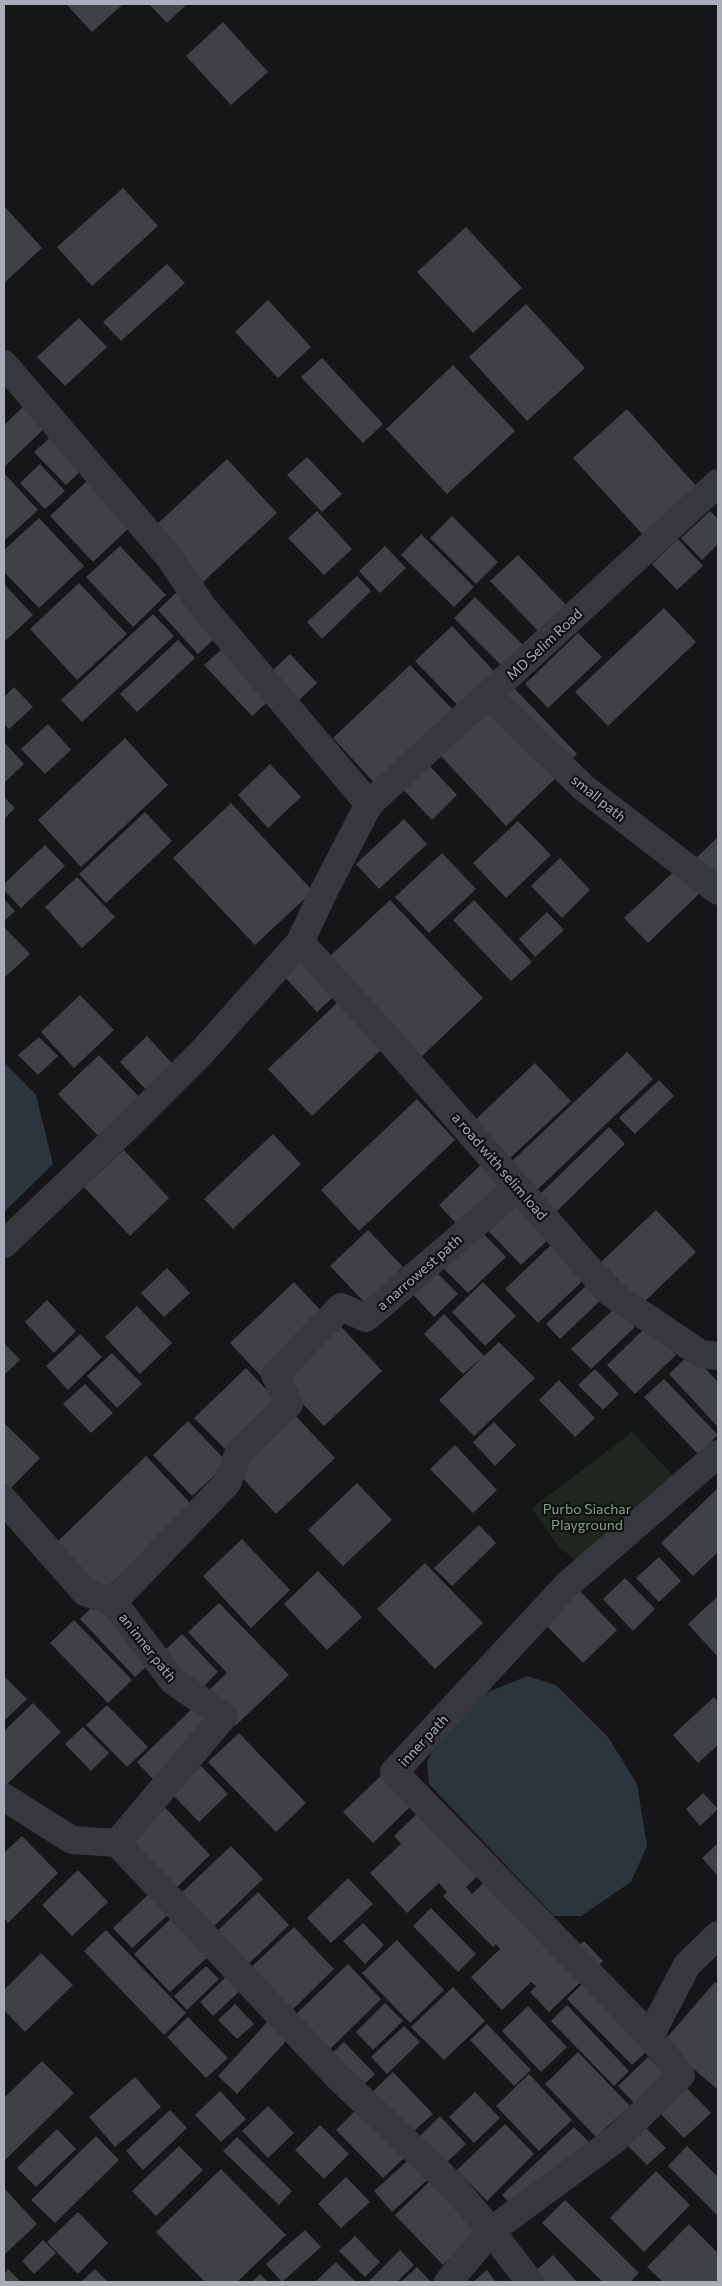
<svg xmlns="http://www.w3.org/2000/svg" width="722" height="2286" viewBox="0 0 722 2286" font-family="Commissioner,sans-serif">
<rect width="100%" height="100%" fill="#161618"/>
<path fill="#1e261f" d="M632 1432 681 1484 587 1569 559 1547 532 1508Z"/>
<g fill="#2c353c">
<path d="M4 1062 36 1095 53 1164 4 1212Z"/>
<path d="M527 1676 556 1685 608 1737 637 1784 647 1846 631 1882 581 1916H554L429 1784 427 1762 438 1739 486 1693Z"/>
</g>
<g fill="#404145">
<path d="M66 4H123L92 32Z"/>
<path d="M149 4H187L167 23Z"/>
<path d="M223 22 268 72 231 105 186 56Z"/>
<path d="M123 188 158 226 92 286 57 247Z"/>
<path d="M4 206 42 248 4 283Z"/>
<path d="M466 227 522 288 473 333 417 272Z"/>
<path d="M167 264 185 283 121 341 103 322Z"/>
<path d="M268 300 311 347 278 378 235 332Z"/>
<path d="M526 304 585 368 527 421 469 357Z"/>
<path d="M79 318 107 347 65 386 37 357Z"/>
<path d="M322 358 383 424 363 443 301 377Z"/>
<path d="M453 365 515 431 447 494 386 429Z"/>
<path d="M25 405 46 427 4 467V425Z"/>
<path d="M627 409 699 489 645 537 573 458Z"/>
<path d="M53 435 84 468 66 485 34 452Z"/>
<path d="M307 457 342 494 322 512 287 475Z"/>
<path d="M227 459 277 513 203 582 153 528Z"/>
<path d="M40 464 65 491 45 509 20 483Z"/>
<path d="M4 473 38 510 4 541Z"/>
<path d="M87 481 130 527 93 562 50 516Z"/>
<path d="M317 511 352 549 324 575 288 538Z"/>
<path d="M710 511 718 519V544L702 560 681 538Z"/>
<path d="M452 516 498 562 476 584 430 538Z"/>
<path d="M39 518 84 566 39 608 4 572V550Z"/>
<path d="M421 534 474 587 454 607 401 555Z"/>
<path d="M678 539 703 566 677 590 652 564Z"/>
<path d="M120 546 166 595 133 627 86 577Z"/>
<path d="M385 546 406 568 380 593 359 571Z"/>
<path d="M518 555 573 612 545 638 490 581Z"/>
<path d="M357 576 371 591 322 639 307 622Z"/>
<path d="M79 583 127 634 77 680 30 629Z"/>
<path d="M4 584 33 615 4 642Z"/>
<path d="M177 592 218 635 198 654 158 610Z"/>
<path d="M475 597 532 654 511 675 454 618Z"/>
<path d="M664 608 696 642 608 726 575 692Z"/>
<path d="M153 614 174 636 82 722 61 700Z"/>
<path d="M452 626 505 683 469 717 415 661Z"/>
<path d="M578 633 602 657 548 708 525 684Z"/>
<path d="M178 640 195 658 137 712 120 694Z"/>
<path d="M224 647 272 698 252 716 204 665Z"/>
<path d="M290 654 317 683 296 703 269 674Z"/>
<path d="M410 665 459 716 381 790 333 738Z"/>
<path d="M14 687 33 707 9 729 4 724V697Z"/>
<path d="M513 687 577 754 563 767 499 700Z"/>
<path d="M494 704 560 774 506 826 440 755Z"/>
<path d="M48 724 71 750 45 774 21 749Z"/>
<path d="M125 738 168 785 81 867 38 820Z"/>
<path d="M4 742 24 764 4 783Z"/>
<path d="M426 762 457 795 432 820 400 786Z"/>
<path d="M270 764 301 797 268 828 238 795Z"/>
<path d="M4 797 15 808 4 819Z"/>
<path d="M231 803 313 891 255 945 173 858Z"/>
<path d="M145 812 172 841 106 903 79 874Z"/>
<path d="M404 819 427 844 379 889 356 864Z"/>
<path d="M518 821 551 855 506 898 473 863Z"/>
<path d="M718 837V879L694 860Z"/>
<path d="M45 845 65 866 21 908 4 890V884Z"/>
<path d="M442 853 476 889 429 933 395 897Z"/>
<path d="M560 858 590 890 562 918 531 886Z"/>
<path d="M682 864 705 888 648 943 624 918Z"/>
<path d="M77 877 115 917 82 948 45 907Z"/>
<path d="M4 899 15 911 4 921Z"/>
<path d="M390 900 483 998 420 1058 327 959Z"/>
<path d="M474 900 532 962 511 981 453 920Z"/>
<path d="M547 912 564 930 535 957 519 939Z"/>
<path d="M4 927 30 954 4 978Z"/>
<path d="M305 951 341 990 317 1012 282 974Z"/>
<path d="M80 995 114 1030 74 1068 41 1032Z"/>
<path d="M340 1000 384 1047 312 1116 268 1069Z"/>
<path d="M147 1036 178 1070 151 1095 120 1062Z"/>
<path d="M39 1037 58 1056 38 1075 18 1055Z"/>
<path d="M627 1052 653 1079 535 1192 509 1164Z"/>
<path d="M99 1055 142 1100 101 1139 58 1094Z"/>
<path d="M535 1063 571 1101 507 1161 471 1124Z"/>
<path d="M659 1080 674 1096 635 1134 619 1118Z"/>
<path d="M417 1099 455 1140 359 1231 321 1190Z"/>
<path d="M609 1127 625 1144 555 1213 538 1196Z"/>
<path d="M273 1134 301 1164 233 1229 204 1199Z"/>
<path d="M124 1150 169 1198 130 1236 84 1187Z"/>
<path d="M486 1160 515 1190 467 1235 439 1205Z"/>
<path d="M509 1199 548 1240 521 1265 483 1225Z"/>
<path d="M656 1210 696 1252 641 1305 601 1262Z"/>
<path d="M479 1229 506 1257 468 1293 441 1266Z"/>
<path d="M368 1230 403 1267 365 1303 330 1266Z"/>
<path d="M553 1243 587 1277 538 1323 505 1289Z"/>
<path d="M167 1268 190 1293 164 1317 141 1293Z"/>
<path d="M433 1269 458 1294 434 1317 410 1291Z"/>
<path d="M294 1282 325 1315 261 1376 230 1343Z"/>
<path d="M483 1282 516 1316 485 1346 452 1312Z"/>
<path d="M590 1282 604 1297 560 1339 546 1324Z"/>
<path d="M47 1300 76 1331 54 1353 25 1322Z"/>
<path d="M137 1306 172 1343 140 1374 105 1337Z"/>
<path d="M616 1307 635 1327 591 1369 571 1349Z"/>
<path d="M444 1314 484 1356 499 1342 535 1378 474 1436 439 1400 483 1357 463 1374 424 1334Z"/>
<path d="M334 1319 382 1371 324 1426 275 1375Z"/>
<path d="M647 1326 676 1355 635 1394 607 1365Z"/>
<path d="M80 1334 102 1357 68 1390 46 1366Z"/>
<path d="M4 1343 20 1360 4 1375Z"/>
<path d="M112 1353 142 1384 117 1408 87 1376Z"/>
<path d="M691 1353 718 1382V1427L669 1374Z"/>
<path d="M246 1368 277 1401 226 1450 194 1418Z"/>
<path d="M595 1369 619 1394 603 1410 578 1385Z"/>
<path d="M664 1379 718 1435 698 1454 644 1397Z"/>
<path d="M559 1380 595 1418 575 1437 539 1400Z"/>
<path d="M85 1384 113 1413 91 1433 63 1404Z"/>
<path d="M294 1414 335 1458 276 1514 235 1470Z"/>
<path d="M188 1421 228 1463 192 1496 153 1455Z"/>
<path d="M494 1422 516 1445 495 1466 473 1442Z"/>
<path d="M4 1423 40 1458 10 1489 4 1483Z"/>
<path d="M455 1445 497 1490 473 1513 430 1469Z"/>
<path d="M146 1456 192 1505 100 1594 53 1546Z"/>
<path d="M357 1483 392 1520 343 1566 308 1530Z"/>
<path d="M718 1488V1552L693 1576 661 1543Z"/>
<path d="M479 1525 496 1543 452 1586 434 1568Z"/>
<path d="M242 1539 290 1590 251 1628 203 1576Z"/>
<path d="M659 1557 681 1581 659 1602 636 1578Z"/>
<path d="M425 1563 483 1623 435 1669 377 1609Z"/>
<path d="M318 1571 362 1617 327 1650 284 1604Z"/>
<path d="M625 1578 655 1609 633 1631 603 1599Z"/>
<path d="M579 1590 617 1630 583 1663 544 1623Z"/>
<path d="M718 1596V1657L688 1624Z"/>
<path d="M97 1602 153 1660 135 1677 80 1619Z"/>
<path d="M219 1603 289 1675 235 1726 205 1694 227 1673 188 1632Z"/>
<path d="M74 1620 132 1680 108 1703 50 1643Z"/>
<path d="M182 1634 218 1672 198 1692 161 1654Z"/>
<path d="M4 1676 27 1699 4 1721Z"/>
<path d="M714 1697 718 1702V1745L698 1763 673 1735Z"/>
<path d="M33 1703 61 1732 4 1787V1731Z"/>
<path d="M198 1703 224 1731 163 1790 137 1762Z"/>
<path d="M107 1705 148 1747 127 1767 86 1725Z"/>
<path d="M83 1727 109 1753 91 1771 65 1744Z"/>
<path d="M239 1733 306 1803 276 1832 208 1762Z"/>
<path d="M201 1766 228 1794 199 1822 172 1794Z"/>
<path d="M385 1772 414 1803 373 1843 343 1812Z"/>
<path d="M703 1793 718 1809 700 1826 686 1809Z"/>
<path d="M156 1798 210 1855 171 1893 116 1836Z"/>
<path d="M428 1803 488 1866 466 1887 472 1894 497 1870 574 1950 584 1941 603 1961 549 2012 530 1992 536 1986 531 1982 502 2010 471 1977 500 1949 496 1944 493 1947 443 1896 447 1892 439 1883 407 1913 370 1873 401 1844 394 1836Z"/>
<path d="M22 1836 58 1873 8 1923 4 1918V1853Z"/>
<path d="M718 1843V1876L702 1858Z"/>
<path d="M231 1846 263 1879 209 1931 176 1898Z"/>
<path d="M78 1870 108 1902 72 1936 42 1905Z"/>
<path d="M348 1878 373 1904 331 1943 307 1918Z"/>
<path d="M153 1890 173 1910 132 1948 113 1928Z"/>
<path d="M258 1892 289 1925 243 1969 212 1936Z"/>
<path d="M431 1908 476 1954 458 1972 413 1926Z"/>
<path d="M176 1914 213 1952 170 1992 134 1954Z"/>
<path d="M363 1923 384 1945 365 1964 343 1941Z"/>
<path d="M294 1927 334 1969 288 2014 247 1971Z"/>
<path d="M106 1930 186 2013 164 2035 84 1951Z"/>
<path d="M397 1940 444 1990 410 2023 362 1973Z"/>
<path d="M41 1953 73 1985 25 2032 4 2010V1990Z"/>
<path d="M348 1964 381 1999 326 2053 292 2018Z"/>
<path d="M206 1966 219 1979 187 2010 174 1996Z"/>
<path d="M228 1975 242 1989 213 2016 200 2002Z"/>
<path d="M715 1982 718 1984V2090L663 2042Z"/>
<path d="M582 1984 647 2051 632 2065 567 1999Z"/>
<path d="M453 1987 485 2021 444 2060 411 2027Z"/>
<path d="M385 2003 403 2021 373 2050 356 2032Z"/>
<path d="M235 2004 254 2024 237 2039 218 2020Z"/>
<path d="M567 2005 629 2071 614 2086 551 2021Z"/>
<path d="M528 2006 567 2047 541 2072 502 2031Z"/>
<path d="M188 2017 228 2058 206 2078 167 2037Z"/>
<path d="M271 2018 291 2036 237 2094 218 2076Z"/>
<path d="M487 2024 531 2070 514 2086 470 2040Z"/>
<path d="M404 2026 420 2042 387 2074 371 2057Z"/>
<path d="M344 2042 375 2074 358 2090 327 2058Z"/>
<path d="M578 2052 630 2106 596 2137 545 2084Z"/>
<path d="M648 2057 668 2078 638 2107 618 2086Z"/>
<path d="M42 2061 74 2093 4 2161V2098Z"/>
<path d="M393 2072 433 2114 407 2137 368 2096Z"/>
<path d="M529 2074 572 2120 539 2151 496 2106Z"/>
<path d="M135 2077 161 2107 115 2147 89 2117Z"/>
<path d="M680 2081 711 2113 684 2138 654 2107Z"/>
<path d="M220 2091 246 2119 221 2142 195 2115Z"/>
<path d="M475 2092 500 2118 474 2143 449 2117Z"/>
<path d="M268 2106 294 2133 268 2158 242 2131Z"/>
<path d="M358 2108 405 2157 383 2178 336 2130Z"/>
<path d="M170 2110 187 2128 143 2170 126 2151Z"/>
<path d="M440 2116 466 2144 441 2168 415 2141Z"/>
<path d="M639 2121 666 2148 647 2165 621 2139Z"/>
<path d="M505 2124 534 2154 487 2201 457 2170Z"/>
<path d="M320 2125 349 2154 324 2179 295 2150Z"/>
<path d="M574 2127 598 2151 525 2220 502 2195Z"/>
<path d="M57 2129 76 2149 36 2187 17 2168Z"/>
<path d="M96 2136 119 2160 55 2223 31 2200Z"/>
<path d="M237 2137 292 2191 279 2205 223 2151Z"/>
<path d="M179 2146 203 2170 156 2216 132 2191Z"/>
<path d="M687 2146 718 2177V2216L668 2166Z"/>
<path d="M414 2155 433 2175 392 2212 374 2191Z"/>
<path d="M221 2169 286 2235 237 2282H205L156 2232Z"/>
<path d="M656 2171 690 2205 644 2252 610 2218Z"/>
<path d="M346 2177 370 2202 341 2228 318 2204Z"/>
<path d="M432 2179 480 2229 443 2265 395 2215Z"/>
<path d="M4 2188 37 2224 4 2255Z"/>
<path d="M565 2200 639 2273 630 2282H603L542 2223Z"/>
<path d="M78 2212 108 2243 78 2274 47 2242Z"/>
<path d="M689 2224 718 2253V2282H663L647 2267Z"/>
<path d="M305 2230 321 2247 282 2282 266 2264Z"/>
<path d="M355 2236 380 2262 365 2277 339 2251Z"/>
<path d="M43 2240 56 2253 34 2274 22 2261Z"/>
<path d="M400 2250 414 2265 397 2282H370L369 2281Z"/>
<path d="M553 2255 577 2282H539L532 2274Z"/>
<path d="M336 2262 356 2282H315Z"/>
<path d="M417 2267 431 2282H401Z"/>
<path d="M8 2269 21 2282H4V2274Z"/>
<path d="M95 2269 108 2282H81Z"/>
<path d="M487 2270 496 2282H473Z"/>
<path d="M260 2274 268 2282H252Z"/>
</g>
<g fill="none" stroke-linecap="round" stroke-linejoin="round">
<g stroke="#37383d" stroke-width="28">
<path d="M4 364 170 558 202 606 369 804"/>
<path d="M488 695 584 788 718 891"/>
<path d="M300 942 390 1041 609 1292 701 1354 718 1356"/>
<path d="M4 1244 126 1128 203 1051 300 942 325 889 369 804 718 483"/>
<path d="M4 1500 85 1592 113 1602 173 1681 224 1716 117 1843"/>
<path d="M113 1602 227 1483 239 1452 289 1404 275 1375 341 1307 366 1318 518 1187"/>
<path d="M4 1797 72 1840 117 1843 337 2076 455 2188 491 2231 530 2282"/>
<path d="M650 2036 394 1772 567 1585 718 1454"/>
<path d="M448 2282 491 2231 617 2138 681 2075 650 2036 687 1965 718 1935"/>
</g>
</g>
<g text-anchor="middle" dominant-baseline="central" stroke-width="4.5" stroke-linejoin="round" paint-order="stroke">
<g font-size="14" fill="#a8adb8" stroke="#111113">
<text transform="translate(544 644) rotate(-43)">MD Selim Road</text>
<text transform="translate(599 798) rotate(39)">small path</text>
<text transform="translate(500 1166) rotate(49)">a road with selim load</text>
<text transform="translate(419 1272) rotate(-41)">a narrowest path</text>
<text transform="translate(148 1647) rotate(52)">an inner path</text>
<text transform="translate(423 1740) rotate(-47)">inner path</text>
</g>
<g font-size="14" fill="#7fa381" stroke="#111113">
<text x="587" y="1508">Purbo Siachar<tspan x="587" dy="16">Playground</tspan></text>
</g>
</g>
<rect width="722" height="2286" fill="none" stroke="#a8adb8" stroke-width="10"/>
</svg>
